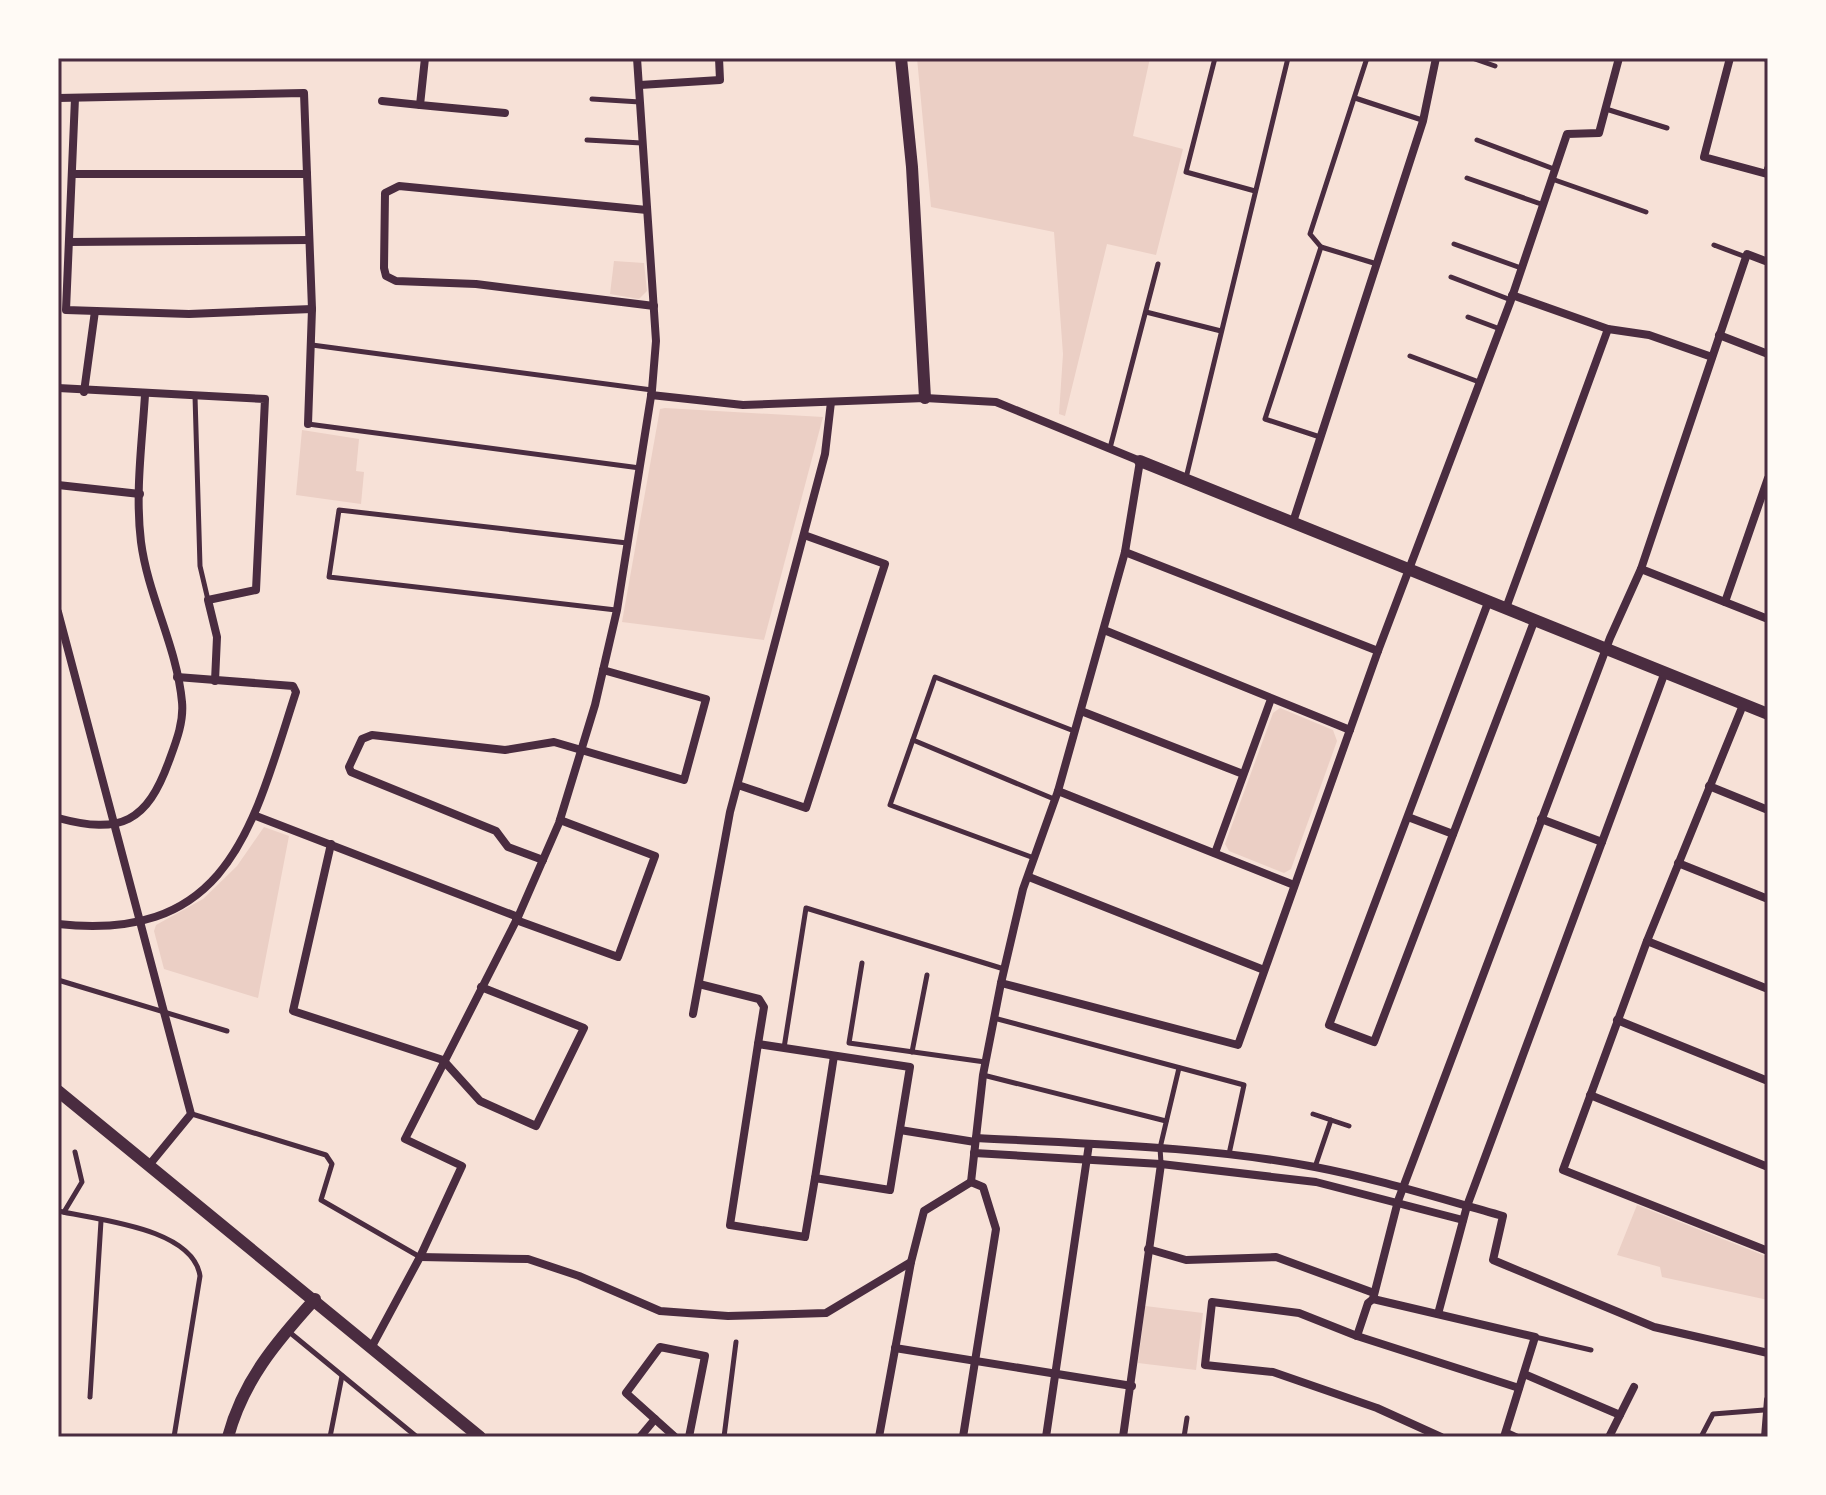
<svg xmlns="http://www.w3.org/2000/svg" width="1826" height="1495" viewBox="0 0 1826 1495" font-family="'Archivo Narrow',sans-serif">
<rect width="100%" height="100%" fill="#f7e1d7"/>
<g fill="#ebcfc5">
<path d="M917 58H1150L1133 136 1183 149 1156 255 1107 244 1065 416 1059 414 1063 354 1054 232 931 207Z"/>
<path d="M614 261 644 263 647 291 639 299 610 294Z"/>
<path d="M665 408 823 417 764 640 622 622 660 409Z"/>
<path d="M302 430 359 439 356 471 364 472 361 504 296 495Z"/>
<path d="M1280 708 1333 730 1337 741 1291 869 1284 873 1229 851 1225 844 1273 713Z"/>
<path d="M264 827 289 836 258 998 164 969 154 931 156 925 203 899 237 866Z"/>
<path d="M1637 1205 1768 1257V1300L1662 1277 1660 1267 1617 1255Z"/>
<path d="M1145 1306 1203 1313 1196 1370 1138 1363Z"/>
</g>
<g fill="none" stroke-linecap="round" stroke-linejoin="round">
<g stroke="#4a2c40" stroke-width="5">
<path d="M1215 58 1186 172 1255 191"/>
<path d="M1367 58 1310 234 1321 247 1377 264"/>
<path d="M1472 58 1495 66"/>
<path d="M1355 98 1422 120"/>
<path d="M592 99 640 102"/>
<path d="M1606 109 1667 128"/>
<path d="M587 140 642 143"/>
<path d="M1477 140 1554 169"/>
<path d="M1467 178 1541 204"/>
<path d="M1552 179 1646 212"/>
<path d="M1454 244 1521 268"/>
<path d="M1714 245 1746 257"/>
<path d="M1451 277 1511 300"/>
<path d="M1146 312 1221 331"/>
<path d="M1468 317 1500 329"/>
<path d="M312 345 652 390"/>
<path d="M1410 356 1479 382"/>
<path d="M195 396 200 566 208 600"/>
<path d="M308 424 640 468"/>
<path d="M1320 437 1265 419 1321 247"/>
<path d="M1110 448 1158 264"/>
<path d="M1186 478 1288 58"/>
<path d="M616 610 329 577 339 510 627 543"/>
<path d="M913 740 1054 799"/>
<path d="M1034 858 890 805 935 677 1074 731"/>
<path d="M862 963 849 1043 985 1062"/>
<path d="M58 980 227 1031"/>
<path d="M994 1018 1244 1085 1229 1154"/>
<path d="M784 1048 806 908 1004 969"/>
<path d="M912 1052 927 975"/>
<path d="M983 1075 1166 1121"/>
<path d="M192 1114 326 1155 332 1164 321 1200 420 1257"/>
<path d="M1313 1114 1349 1126"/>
<path d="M1161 1163 1160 1148 1179 1068"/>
<path d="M1315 1167 1331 1120"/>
<path d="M58 1211C98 1220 193 1228 200 1276L174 1437"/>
<path d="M64 1212 82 1182 75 1152"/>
<path d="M288 1331 417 1437"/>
<path d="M1535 1337 1591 1350"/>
<path d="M90 1397 101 1221"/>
<path d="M1506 1431 1519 1437"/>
<path d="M330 1437 342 1376"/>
<path d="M724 1437 736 1342"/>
<path d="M1184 1437 1187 1418"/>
<path d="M1701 1437 1713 1414 1764 1410"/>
</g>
<g stroke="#4a2c40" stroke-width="8">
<path d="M425 58 420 105 505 113"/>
<path d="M1730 58 1704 157 1767 174 1768 169"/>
<path d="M1767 58H1768"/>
<path d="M640 85 720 80 719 58"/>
<path d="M58 98 304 93 312 309 308 424"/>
<path d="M75 98 66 310 189 314 312 309"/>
<path d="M382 101 420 105"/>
<path d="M72 174H307"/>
<path d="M647 210 399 186 385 193 384 268 386 276 396 281 476 284 654 306"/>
<path d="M69 242 309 240"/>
<path d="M1512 295 1608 329 1649 335 1712 357"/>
<path d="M1719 335 1768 354"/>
<path d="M58 388 265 399 256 590 208 600 217 637 215 681"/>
<path d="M84 392 95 311"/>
<path d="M651 395 743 405 925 398 996 402 1140 461 1125 552 1058 791 1023 889 1001 983 983 1075 971 1182 983 1187 996 1229 963 1437"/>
<path d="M58 485 140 494"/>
<path d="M1293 522 1423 121 1436 58"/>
<path d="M1125 552 1378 651"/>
<path d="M1641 569 1768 619"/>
<path d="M1489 600 1329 1025 1374 1042 1535 619"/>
<path d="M1725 602 1768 478"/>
<path d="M1506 608 1608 329"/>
<path d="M58 612 191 1114 150 1164"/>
<path d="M1104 630 1350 730"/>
<path d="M1743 705 1647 941 1563 1170 1768 1251"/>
<path d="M1081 711 1243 774"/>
<path d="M738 785 806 808 885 564 804 535"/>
<path d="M1709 786 1768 810"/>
<path d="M1058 791 1294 885"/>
<path d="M256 816 518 917"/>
<path d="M1408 817 1453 834"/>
<path d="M58 818C121 835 147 822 169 761 176 742 184 722 182 702 177 647 148 596 141 542 135 494 142 443 145 395"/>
<path d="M1541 819 1602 842"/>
<path d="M331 844 293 1011 443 1060 480 1101 536 1126 584 1028 481 987"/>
<path d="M1215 853 1271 699"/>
<path d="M543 860 508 847 496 831 351 772 349 767 362 739 372 735 505 750 554 742 684 780 706 699 603 670"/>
<path d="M1678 863 1768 899"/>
<path d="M1029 877 1264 970"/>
<path d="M516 920 618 957 655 856 560 820"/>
<path d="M58 924C231 943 253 824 296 692L293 686 177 677"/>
<path d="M1647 941 1768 989"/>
<path d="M1001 983 1238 1045 1378 651 1511 300 1567 134 1599 133 1619 58"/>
<path d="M699 984 759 999 764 1007 758 1044"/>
<path d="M693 1014 730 812 825 454 831 402"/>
<path d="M1617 1020 1768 1081"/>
<path d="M758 1044 910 1067 890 1190 815 1178 805 1237 730 1225Z"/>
<path d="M1590 1095 1768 1167"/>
<path d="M900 1130 975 1142"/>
<path d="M976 1138C1088 1144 1203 1146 1315 1167 1378 1179 1441 1199 1503 1216L1493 1260 1654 1327 1768 1353"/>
<path d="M974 1153 1161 1164 1316 1182 1463 1220"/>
<path d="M815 1178 834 1056"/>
<path d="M1148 1249 1186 1260 1276 1257 1374 1293"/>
<path d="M420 1257 528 1259 579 1276 660 1311 728 1316 826 1313 911 1262 924 1211 971 1182"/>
<path d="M1373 1299 1535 1337 1504 1437"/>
<path d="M1438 1314 1467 1206 1665 672"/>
<path d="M1357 1336 1368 1303 1373 1299 1398 1201 1610 638 1641 569 1747 254 1768 262"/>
<path d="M371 1348 420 1257 462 1166 405 1139 518 917 559 823 595 705 617 610 652 390 656 341 637 58"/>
<path d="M895 1348 1132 1386"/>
<path d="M1524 1374 1620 1415"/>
<path d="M640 1437 655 1419"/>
<path d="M675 1437 626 1393 660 1347 705 1356 689 1437"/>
<path d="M879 1437 911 1262"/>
<path d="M1046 1437 1089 1144"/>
<path d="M1123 1437 1161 1164"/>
<path d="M1441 1437 1377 1408 1273 1372 1205 1365 1212 1302 1299 1313 1357 1336 1519 1388"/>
<path d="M1609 1437 1634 1387"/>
<path d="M1765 1437 1768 1400"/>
</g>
<g stroke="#4a2c40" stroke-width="12">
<path d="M901 58 912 167 925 398"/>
<path d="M1140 461 1768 714"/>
<path d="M58 1091 480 1437"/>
<path d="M228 1437C243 1381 276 1342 315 1299"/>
</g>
</g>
<rect width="1826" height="1495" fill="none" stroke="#fffaf5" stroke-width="120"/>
<rect x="60" y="60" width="1706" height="1375" fill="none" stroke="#4a2c40" stroke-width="3"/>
</svg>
